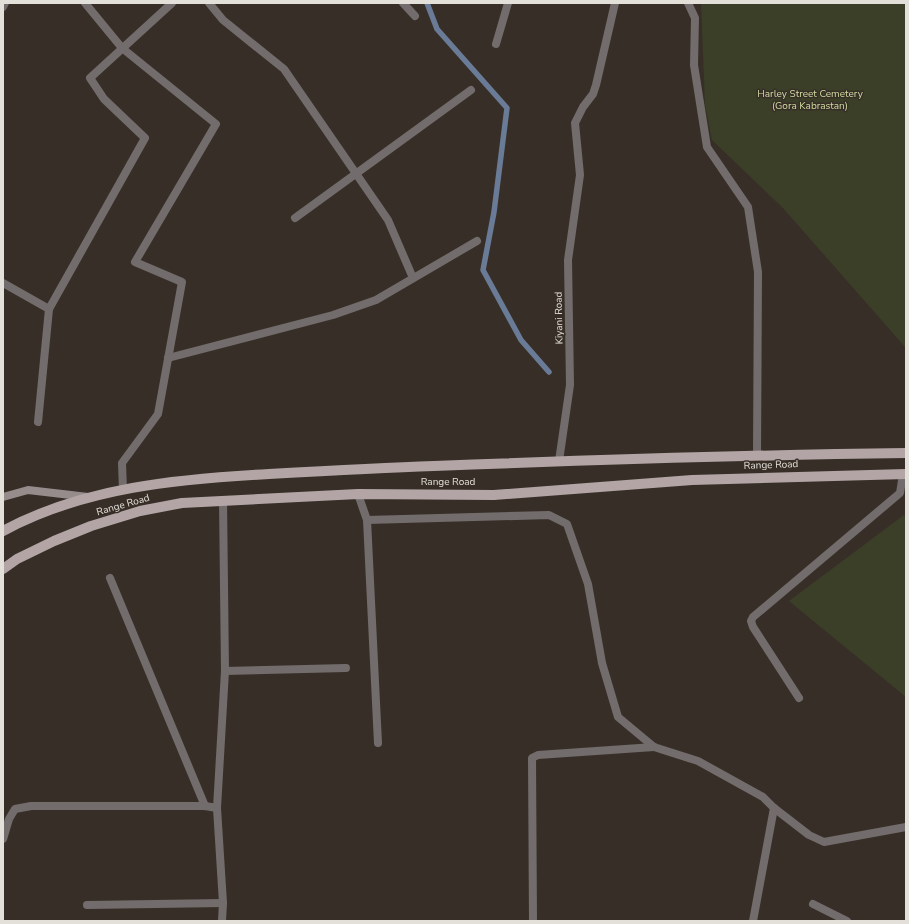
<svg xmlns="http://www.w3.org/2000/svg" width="909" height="924" viewBox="0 0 909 924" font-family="'Nunito Sans',sans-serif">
<rect width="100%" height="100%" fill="#372f27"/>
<g fill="#3b3f28">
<path d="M701 3H906V348L783 208 712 140 705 104Z"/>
<path d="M904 515 906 517V697L789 601Z"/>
</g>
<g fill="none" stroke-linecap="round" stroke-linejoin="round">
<path stroke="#6a7b97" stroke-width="5.5" d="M427 3 437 29 507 108 494 212 483 270 521 340 549 372"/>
<g stroke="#726c6c" stroke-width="8">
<path d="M85 3 122 48 216 124 135 262 182 282 158 414 122 463 123 490"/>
<path d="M209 3 223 20 284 69 388 220 413 278"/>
<path d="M403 3 415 16"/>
<path d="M688 3 695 18 694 65 707 147 748 207 758 272 757 455"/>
<path d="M3 7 5 3"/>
<path d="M496 44 508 3"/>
<path d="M295 218 471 90"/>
<path d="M3 283 49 309"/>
<path d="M168 358 333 315 376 300 477 241"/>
<path d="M38 422 49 309 145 138 104 99 90 78 172 3"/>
<path d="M559 461 570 385 568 260 580 175 575 123 583 107 593 94 596 85 615 3"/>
<path d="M358 494 367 520 378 743"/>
<path d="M367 520 549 515 567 524 588 584 602 663 618 717 654 747 698 761 763 797 774 808 809 835 824 842 906 827"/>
<path d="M110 578 205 806"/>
<path d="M225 671 346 668"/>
<path d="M799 698 753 627 751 621 753 617 900 493 903 474"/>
<path d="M3 839 9 819 15 809 31 806H205L217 808"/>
<path d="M813 904 847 921"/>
<path d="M87 905 223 903"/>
<path d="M222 921 223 903 217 808 225 671 223 500"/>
<path d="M533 921 532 758 538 755 654 747"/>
<path d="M753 921 774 808"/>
</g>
<path stroke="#978c8c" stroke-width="8" d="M3 497 28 490 88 497"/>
<g stroke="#b3a5a5" stroke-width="10">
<path d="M3 531C84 487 179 479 269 474 324 471 379 468 434 466 591 460 749 455 906 453"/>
<path d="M3 569 17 559 54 541 91 526 140 511 182 503 358 494 494 495 692 480 906 474"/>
</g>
</g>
<g text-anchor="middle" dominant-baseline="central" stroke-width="3" stroke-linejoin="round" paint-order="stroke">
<g font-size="10" fill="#d0dca1" stroke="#372f27">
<text x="810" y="94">Harley Street Cemetery<tspan x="810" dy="12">(Gora Kabrastan)</tspan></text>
</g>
<g font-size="10" fill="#e3dfd9" stroke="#372f27">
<text transform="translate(559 318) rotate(-91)">Kiyani Road</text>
<text transform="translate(771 465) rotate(-2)">Range Road</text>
<text x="448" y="482">Range Road</text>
<text transform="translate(123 505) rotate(-16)">Range Road</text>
</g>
</g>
<rect width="909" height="924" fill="none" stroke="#e3dfd9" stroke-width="8"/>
</svg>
